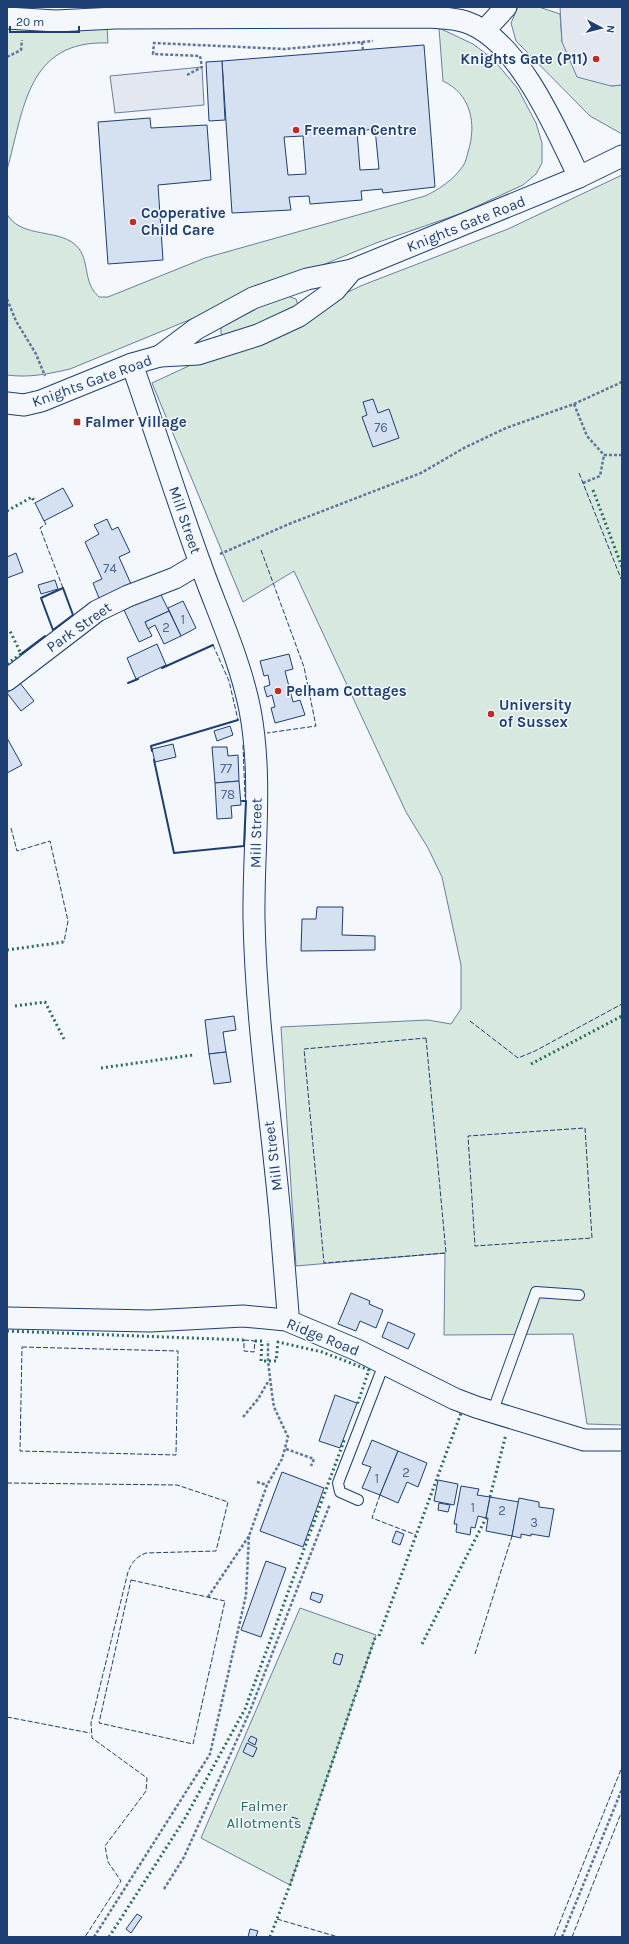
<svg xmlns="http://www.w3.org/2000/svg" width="629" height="1944" viewBox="0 0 629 1944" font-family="Karla,sans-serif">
<rect width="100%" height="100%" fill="#f4f7fb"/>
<g fill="#d7e8df" stroke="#687fa3">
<path d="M7 7H25L26 11 107 27 108 43C27 40 24 109 7 170Z"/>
<path d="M518 7H539L560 14 562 42 611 86 622 85V134L590 116 516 41 511 23Z"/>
<path d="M439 28 473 44 494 60 518 89 536 123 542 143V163L536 174 523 185 462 213 376 243 70 369C48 374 29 378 7 375V214C19 236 51 230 70 241 90 252 83 275 93 290 94 292 97 295 99 297H108L205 258 425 196C440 189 453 180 463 166 466 162 467 156 468 152 477 124 471 94 443 81Z"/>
<path d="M622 175V1425L587 1424 573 1334 444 1335 445 1253 296 1266 281 1027 428 1020 451 1024 461 1009V965L442 877 428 848 406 812 294 571 243 602 152 383 363 285 508 229Z"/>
<path d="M285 295 296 299 298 305 296 311 225 337 221 334V327L224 320Z"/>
<path d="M300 1608 376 1635 290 1885 201 1838Z"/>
</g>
<g fill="#e3e8f0" stroke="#687fa3">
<path d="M560 7H622V85L611 86 577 77 562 42Z"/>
<path d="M202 67 204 105 115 113 110 76Z"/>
</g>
<g fill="#d5e0f0" stroke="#1d3f73" fill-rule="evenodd">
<path d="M424 45 435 187 383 193 382 189 361 191 362 200 310 204 309 196 289 197 291 210 232 213 222 61ZM375 129 379 169 360 170 357 131ZM303 136 306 174 288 175 284 137Z"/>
<path d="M222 61 225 120 209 121 206 62Z"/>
<path d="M150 118 151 128 207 125 211 180 158 185 163 260 108 264 98 122Z"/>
<path d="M373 399 378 413 389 409 399 438 373 447 362 417 367 415 363 402Z"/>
<path d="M63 488 73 506 44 521 35 503Z"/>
<path d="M107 519 112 530 118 527 130 552 119 557 131 584 99 598 93 583 102 579 85 542 99 534 94 525Z"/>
<path d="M16 553 23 572 7 578V557Z"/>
<path d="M55 580 58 589 41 594 38 585Z"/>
<path d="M160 593 169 611 145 622 152 636 139 642 124 610Z"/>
<path d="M183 601 196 628 181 636 168 608Z"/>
<path d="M169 611 181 636 164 644 155 625 148 629 145 622Z"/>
<path d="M157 644 166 665 136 679 127 658Z"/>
<path d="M289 654 293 669 285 671 293 702 300 700 305 715 275 723 271 708 275 707 272 695 267 697 264 687 270 685 268 675 264 676 260 661Z"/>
<path d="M20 683 34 701 21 711 7 693Z"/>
<path d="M230 726 233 735 217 741 214 731Z"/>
<path d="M7 738 22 765 7 773Z"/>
<path d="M173 744 176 757 155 762 152 749Z"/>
<path d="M212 747H227L228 756 238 755 239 781 215 783Z"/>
<path d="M239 781 241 805 231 806 232 818 217 819 215 783Z"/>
<path d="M317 907H343L342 935 375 936V950L301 951 302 919H316Z"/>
<path d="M234 1016 236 1030 223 1032 226 1052 209 1054 205 1020Z"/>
<path d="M226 1052 231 1082 214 1084 209 1054Z"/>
<path d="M351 1293 370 1301 369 1304 383 1310 376 1328 360 1321 356 1331 338 1324Z"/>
<path d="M388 1322 415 1334 408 1349 382 1337Z"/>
<path d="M335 1395 357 1403 340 1448 319 1441Z"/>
<path d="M372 1440 398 1451 380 1495 362 1488 371 1467 362 1464Z"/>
<path d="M398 1451 427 1463 418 1487 407 1482 398 1503 380 1495Z"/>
<path d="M282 1472 324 1488 303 1547 260 1531Z"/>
<path d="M438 1480 458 1484 454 1505 434 1501Z"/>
<path d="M461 1486 479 1489 477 1495 490 1497 486 1518 478 1516 475 1528 471 1527 470 1535 456 1532 457 1524H454Z"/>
<path d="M490 1497 519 1502 512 1536 486 1531 488 1518H486Z"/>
<path d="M519 1498 539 1502V1507L554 1509 549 1537 531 1534V1536L521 1534V1538L512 1536Z"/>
<path d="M439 1503 450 1505 448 1512 438 1510Z"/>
<path d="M396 1531 404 1534 400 1545 392 1542Z"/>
<path d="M266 1561 286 1568 261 1637 241 1630Z"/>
<path d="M312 1592 323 1595 320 1603 310 1599Z"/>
<path d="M336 1653 343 1655 340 1665 333 1663Z"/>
<path d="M251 1736 257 1739 255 1745 248 1741Z"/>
<path d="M247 1743 257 1748 253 1757 243 1752Z"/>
<path d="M292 1817 298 1819 293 1829 287 1827Z"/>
<path d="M137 1914 142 1917 131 1933 126 1929Z"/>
<path d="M250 1929 258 1931 256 1937H248Z"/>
</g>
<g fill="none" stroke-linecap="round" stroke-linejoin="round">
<g stroke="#1d3f73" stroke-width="12">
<g id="service">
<path d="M492 1413 536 1292 579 1295"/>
<path d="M358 1500 340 1492 338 1483 384 1364"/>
</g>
</g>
<g stroke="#1d3f73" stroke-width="23">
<g id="minor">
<path d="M7 18 56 21 115 18 429 17C442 18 454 18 466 22 518 39 557 131 579 177"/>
<path d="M484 31 506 7"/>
<path d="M160 356 196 329 253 298 307 279 352 270 579 177 622 156"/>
<path d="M132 364C155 430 176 497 200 563 217 611 240 659 250 710 263 779 253 850 254 919 256 1019 271 1117 280 1215 283 1248 285 1280 288 1313L286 1320"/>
<path d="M7 403 24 405 41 401 132 364 160 356 198 354 258 335 299 316 335 290 352 270"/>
<path d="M7 680 97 611 128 596 175 578 200 563"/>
<path d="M7 1318 150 1321 243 1316 286 1320 357 1350 455 1399 476 1407 584 1440H622"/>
</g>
</g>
<g stroke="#5e769c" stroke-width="2.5" stroke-dasharray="3 2" stroke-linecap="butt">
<path d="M362 42 363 50"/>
<path d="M7 57 21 50 22 40"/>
<path d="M187 75 202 67 200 56 153 54 154 43 285 49 373 41"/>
<path d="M7 299 16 321 36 354 45 376"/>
<path d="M574 404 587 436 604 455H622"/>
<path d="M583 483 600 476 604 455"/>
<path d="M220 554 289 524 421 473 464 448 506 428 574 404 622 382"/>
<path d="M243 1417 258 1399 269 1380"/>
<path d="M286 1449 314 1459 311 1466"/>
<path d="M257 1482 267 1485"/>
<path d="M208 1597 249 1536"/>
<path d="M164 1889 184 1857 250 1711 330 1504"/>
<path d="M94 1937 210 1754 246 1595 249 1536 267 1485 282 1459 288 1437 274 1407 272 1394 268 1361V1341"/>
<path d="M562 1937 622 1789"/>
</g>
<use href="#service" stroke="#f4f7fb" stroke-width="10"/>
<use href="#minor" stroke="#f4f7fb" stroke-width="21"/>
<g stroke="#2c6c60" stroke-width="3" stroke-dasharray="2 3" stroke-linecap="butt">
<path d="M593 490 622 567"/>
<path d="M7 511 32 497 35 503"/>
<path d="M7 664 21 654 10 631"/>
<path d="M7 950 64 942"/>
<path d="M15 1006 45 1002 64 1039"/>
<path d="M7 1007H8"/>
<path d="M531 1064 622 1016"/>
<path d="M101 1068 193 1055"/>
<path d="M7 1331 244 1340"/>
<path d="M255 1341H262L261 1361H276L278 1342 322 1352 369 1370 357 1405"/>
<path d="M490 1497 506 1434"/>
<path d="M379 1636 461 1413"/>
<path d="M422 1644 486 1518"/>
<path d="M109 1937 184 1820 245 1709 345 1438"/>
<path d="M270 1937 290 1885 376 1635"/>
</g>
<g stroke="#1d3f73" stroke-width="1" stroke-dasharray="5 2" stroke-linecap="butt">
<path d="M579 473 622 581"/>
<path d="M44 521 46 524 40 528 63 588"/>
<path d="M261 550 304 667 316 726 267 733"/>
<path d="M213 645 229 681 238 720"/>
<path d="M243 745 245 797"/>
<path d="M11 828 17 851 50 841 68 921 64 942"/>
<path d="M470 1021 518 1058 535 1051 622 1004"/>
<path d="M426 1038 446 1253 324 1263 304 1049Z"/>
<path d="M585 1128 592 1238 475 1246 468 1136Z"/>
<path d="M244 1340 255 1341 254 1352 244 1351Z"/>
<path d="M22 1347 178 1351 176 1455 20 1451Z"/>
<path d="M7 1483 177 1485 228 1502 216 1551 146 1553C136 1557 132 1562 128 1572L91 1723 92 1738 147 1778 146 1791 105 1846 108 1862 121 1881 85 1937"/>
<path d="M380 1495 372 1518 416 1535"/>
<path d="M131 1580 225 1601 193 1744 99 1723Z"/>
<path d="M475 1654 512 1536"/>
<path d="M7 1717 90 1733"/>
<path d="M277 1919 338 1937"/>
<path d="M554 1937 622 1767"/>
<path d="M572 1937 622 1811"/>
</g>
<g stroke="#1d3f73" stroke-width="2">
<path d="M63 588 73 615 53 630 41 598Z"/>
<path d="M21 654 45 636"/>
<path d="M162 668 213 645"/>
<path d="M128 683 138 679"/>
<path d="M152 751 151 746 238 720"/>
<path d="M154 760 174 853 244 846 246 801H242"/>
</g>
</g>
<g fill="#c62828" stroke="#f4f7fb" stroke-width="1.5">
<circle cx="596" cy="59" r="4"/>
<circle cx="296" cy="130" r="4"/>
<circle cx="133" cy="222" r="4"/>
<rect x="73" y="418" width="8" height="8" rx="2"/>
<circle cx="278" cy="691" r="4"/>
<circle cx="491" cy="714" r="4"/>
</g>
<g text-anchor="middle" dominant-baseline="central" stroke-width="3" stroke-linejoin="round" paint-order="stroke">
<g font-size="13" fill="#4b6792">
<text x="381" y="427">76</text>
<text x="110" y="568">74</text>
<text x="183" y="619">1</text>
<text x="166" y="627">2</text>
<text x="226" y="768">77</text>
<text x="228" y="794">78</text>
<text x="406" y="1472">2</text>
<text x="377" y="1478">1</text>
<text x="473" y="1507">1</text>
<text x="502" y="1510">2</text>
<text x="534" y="1522">3</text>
</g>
<g font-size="15" font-weight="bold" fill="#1d3f73" stroke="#f4f7fb" text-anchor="start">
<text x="588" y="59" text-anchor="end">Knights Gate (P11)</text>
<text x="304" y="130">Freeman Centre</text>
<text x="141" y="213">Cooperative<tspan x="141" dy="17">Child Care</tspan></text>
<text x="85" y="422">Falmer Village</text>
<text x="286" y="691">Pelham Cottages</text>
<text x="499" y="705">University<tspan x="499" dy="17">of Sussex</tspan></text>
</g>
<g font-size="15" fill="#1d3f73" stroke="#f4f7fb">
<text transform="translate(466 224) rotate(-22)">Knights Gate Road</text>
<text transform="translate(92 381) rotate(-20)">Knights Gate Road</text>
<text transform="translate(185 520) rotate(71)">Mill Street</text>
<text transform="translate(79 627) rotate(-35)">Park Street</text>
<text transform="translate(256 833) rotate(-89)">Mill Street</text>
<text transform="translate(273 1156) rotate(-97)">Mill Street</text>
<text transform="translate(323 1337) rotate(22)">Ridge Road</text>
</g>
<g font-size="15" fill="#2c6c60" stroke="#f4f7fb">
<text x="264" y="1806">Falmer<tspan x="264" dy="17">Allotments</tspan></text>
</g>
</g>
<rect width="629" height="1944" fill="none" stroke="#1d3f73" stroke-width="16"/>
<g transform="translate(601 28) rotate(97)" stroke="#f4f7fb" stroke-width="3" paint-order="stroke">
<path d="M0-3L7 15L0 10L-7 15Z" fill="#1d3f73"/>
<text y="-6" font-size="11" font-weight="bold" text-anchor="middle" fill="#1d3f73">N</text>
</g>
<path d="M10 26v6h69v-6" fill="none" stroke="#1d3f73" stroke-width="2"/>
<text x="16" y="26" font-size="12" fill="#1d3f73" stroke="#f4f7fb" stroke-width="3" paint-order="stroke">20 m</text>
</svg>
